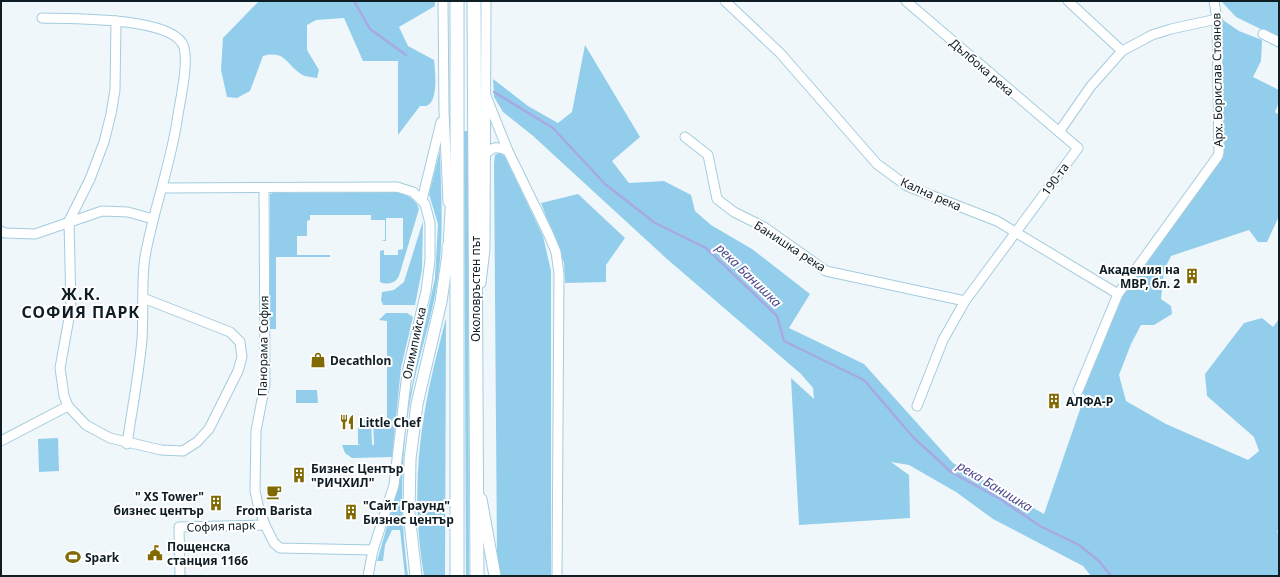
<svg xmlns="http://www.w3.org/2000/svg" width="1280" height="577" viewBox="0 0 1280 577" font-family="'Noto Sans',sans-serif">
<rect width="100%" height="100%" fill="#eff7fb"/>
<g fill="#92ceec">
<path d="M259 1H435V6L399 27 408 46 434 60C435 70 439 102 426 106 424 106 422 106 420 106L398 135V61H363L344 18 316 20 307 25V50L319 70 317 78C312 77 305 77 301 74 286 64 285 50 263 56L250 91 237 98 227 97 221 70 223 38Z"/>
<path d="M1221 1H1279V38L1236 17Z"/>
<path d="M1220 18 1239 31 1262 40 1261 61 1253 77 1279 90V102L1275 112 1279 115V216L1267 242H1258L1249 230 1171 256 1164 270 1161 299 1171 306 1172 314 1154 325H1141L1131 344 1119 375 1126 401 1166 424 1248 460 1259 451 1254 437 1207 396 1205 374 1244 323 1262 318 1273 327 1279 319V527L1277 532 1279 533V576H1091L1083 566 993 519 956 492 909 465 891 462 909 475 910 518 799 525 791 378 814 399 813 388 801 374 667 259 532 135 503 112 494 97 493 79 528 106 558 123 572 112 585 45 640 137 612 161 629 183 664 181 691 195 695 211 711 225 752 249 810 294 789 328 864 364 953 463 1044 514 1085 395 1080 392 1120 296 1221 158Z"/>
<path d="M464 131H468L469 576H466Z"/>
<path d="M440 151C441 193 444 236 438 278 432 320 417 360 410 402 400 460 400 517 408 576H405L400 530H392L385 545 383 561H377L399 485 410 394 435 278 438 224 429 194Z"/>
<path d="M500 152 505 157 543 236 551 271V576H501L497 555 494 163 495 155Z"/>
<path d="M396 192C406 194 416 199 419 209L399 276C395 284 387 285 380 282V251L384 250V255H398V250L403 249V218H386V241H381L385 240V220H371V215H310V220L307 221V236H297V255H330V257H276V329H270V194L273 193Z"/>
<path d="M578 194 625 238 606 265V282L565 283 564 263 541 203Z"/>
<path d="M423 221 422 270 415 305H383L381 300 382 292 394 290 404 282Z"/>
<path d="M386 313H407L413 317 401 368 392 457 352 458 345 453 342 445H360L358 444V420H371L372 445H374L373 420H387V444V321L379 320Z"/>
<path d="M446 318 445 576H424C415 523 415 469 424 416 429 383 438 350 446 318Z"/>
<path d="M296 390H317L318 403H296Z"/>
<path d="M58 438 59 471 39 472 38 439Z"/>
</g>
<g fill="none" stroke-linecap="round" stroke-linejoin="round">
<g stroke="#a8a8e2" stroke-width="2.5">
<path d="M354 1 370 29 406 55"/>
<path d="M494 92 553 128 605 184 655 223 706 248 777 316 784 341 864 380 913 437 951 472 1000 499 1040 526 1079 545 1099 561 1111 576"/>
</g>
<g stroke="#a4ccdf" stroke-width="11">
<g id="minor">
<path d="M443 1 444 111 448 202"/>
<path d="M725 1 780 53 877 164 907 186 997 221 1118 294"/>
<path d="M906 1 1078 148 965 301 943 340 917 406"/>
<path d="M1068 1 1122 51"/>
<path d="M42 18C72 19 165 17 182 43 191 57 179 105 177 121 170 167 153 211 145 257 141 283 144 312 142 339 139 374 132 409 127 444"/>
<path d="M116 21 115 90 111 114 104 142 90 179 69 221 71 307 60 368 64 396 68 406 86 425 110 438 161 450 183 451 197 442 209 429 238 371 242 357 240 342 230 332 143 298"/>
<path d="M1263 34 1279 42"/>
<path d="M486 96 508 151 548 233 556 252 559 274 557 576"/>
<path d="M1059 132 1091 86 1122 51 1152 35 1171 29 1217 19"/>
<path d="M685 137 708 155 717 199 734 212 764 227 826 271 965 301"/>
<path d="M485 155C492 146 498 146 508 151"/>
<path d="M163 188 397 187 413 192 425 204 430 223V260L426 291 407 373 394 485 373 550 368 576"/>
<path d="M264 188 265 384 256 431 255 491 259 509 265 525 274 543 280 548 373 550"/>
<path d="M422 200 441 122"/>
<path d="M1 231 5 233 35 234 102 211 128 212 153 219"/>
<path d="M481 283 485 249 486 1"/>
<path d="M1078 391 1118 294 1218 156 1219 152 1217 19 1214 1"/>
<path d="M1 441 68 406"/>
<path d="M180 576 179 527 265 525"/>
</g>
</g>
<g stroke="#a4ccdf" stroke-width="13">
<g id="major">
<path d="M481 499 495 576"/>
<path d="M416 576 409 513 410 459 417 404 441 302 449 247 452 193"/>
</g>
</g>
<g stroke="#a4ccdf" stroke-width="15">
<g id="highway">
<path d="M474 1 477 576"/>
<path d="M449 247 450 269"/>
<path d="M457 576V1"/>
</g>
</g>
<use href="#minor" stroke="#fff" stroke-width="9"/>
<use href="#major" stroke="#fff" stroke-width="11"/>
<use href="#highway" stroke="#fff" stroke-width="13"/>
</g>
<defs>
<g id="building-bare" transform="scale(1.2)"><path d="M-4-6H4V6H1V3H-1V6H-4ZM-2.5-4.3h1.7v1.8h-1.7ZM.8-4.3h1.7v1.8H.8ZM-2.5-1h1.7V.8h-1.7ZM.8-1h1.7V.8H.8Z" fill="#816a02" stroke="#fff" stroke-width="2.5" paint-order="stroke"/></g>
<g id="shop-bare" transform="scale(1.2)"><path d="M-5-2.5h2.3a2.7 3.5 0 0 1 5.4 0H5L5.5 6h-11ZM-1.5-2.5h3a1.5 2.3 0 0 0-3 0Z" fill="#816a02" stroke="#fff" stroke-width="2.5" paint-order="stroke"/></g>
<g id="restaurant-bare" transform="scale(1.2)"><path d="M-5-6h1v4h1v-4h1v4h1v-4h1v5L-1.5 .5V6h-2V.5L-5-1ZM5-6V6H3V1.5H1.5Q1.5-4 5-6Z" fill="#816a02" stroke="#fff" stroke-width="2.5" paint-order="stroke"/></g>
<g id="cafe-bare" transform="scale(1.2)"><path d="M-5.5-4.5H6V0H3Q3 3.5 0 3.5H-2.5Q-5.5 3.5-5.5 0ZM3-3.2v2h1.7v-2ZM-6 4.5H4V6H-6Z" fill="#816a02" stroke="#fff" stroke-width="2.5" paint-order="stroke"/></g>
<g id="civic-bare" transform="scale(1.2)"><path d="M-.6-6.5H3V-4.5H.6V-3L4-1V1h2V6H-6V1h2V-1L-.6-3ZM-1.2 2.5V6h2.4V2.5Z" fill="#816a02" stroke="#fff" stroke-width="2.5" paint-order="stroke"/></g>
<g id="stadium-bare" transform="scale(1.2)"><path d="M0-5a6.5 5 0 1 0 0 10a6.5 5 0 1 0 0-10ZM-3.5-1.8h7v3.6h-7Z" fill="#816a02" stroke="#fff" stroke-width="2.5" paint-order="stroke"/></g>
</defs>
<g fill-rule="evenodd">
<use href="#building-bare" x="1192" y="276"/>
<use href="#shop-bare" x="318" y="360"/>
<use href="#building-bare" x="1054" y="401"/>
<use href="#restaurant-bare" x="347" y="422"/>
<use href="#building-bare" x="299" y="475"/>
<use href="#cafe-bare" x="274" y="492"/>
<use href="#building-bare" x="216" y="503"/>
<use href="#building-bare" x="351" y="512"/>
<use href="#civic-bare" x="155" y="553"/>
<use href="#stadium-bare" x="73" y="557"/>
</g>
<g text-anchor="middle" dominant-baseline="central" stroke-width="4" stroke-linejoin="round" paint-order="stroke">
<g font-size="12" fill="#0f1e25" stroke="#fff">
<text transform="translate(982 67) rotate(41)">Дълбока река</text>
<text transform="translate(1217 80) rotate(-91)">Арх. Борислав Стоянов</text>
<text transform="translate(1055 179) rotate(-54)">190-та</text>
<text transform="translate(931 194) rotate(24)">Кална река</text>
<text transform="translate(790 246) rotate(33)">Банишка река</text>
<text transform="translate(475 289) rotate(-90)">Околовръстен път</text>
<text transform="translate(414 343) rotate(-78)">Олимпийска</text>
<text transform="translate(263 346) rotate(-89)">Панорама София</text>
<text transform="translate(221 526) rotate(-2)">София парк</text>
</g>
<g font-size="12" font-weight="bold" fill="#0f1e25" stroke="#fff" text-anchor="start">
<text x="1180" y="269" text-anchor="end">Академия на<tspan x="1180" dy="14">МВР, бл. 2</tspan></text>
<text x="330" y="360">Decathlon</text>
<text x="1066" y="401">АЛФА-Р</text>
<text x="359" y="422">Little Chef</text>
<text x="311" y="468">Бизнес Център<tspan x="311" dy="14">"РИЧХИЛ"</tspan></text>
<text x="204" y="496" text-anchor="end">" XS Tower"<tspan x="204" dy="14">бизнес център</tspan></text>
<text x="363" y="505">"Сайт Граунд"<tspan x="363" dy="14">Бизнес център</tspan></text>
<text x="274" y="510" text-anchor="middle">From Barista</text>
<text x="167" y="546">Пощенска<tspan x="167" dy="14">станция 1166</tspan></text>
<text x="85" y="557">Spark</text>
</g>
<g font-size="13" font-style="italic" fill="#4e4990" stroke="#fff">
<text transform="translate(749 275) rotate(44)">река Банишка</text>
<text transform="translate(995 486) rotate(31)">река Банишка</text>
</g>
<g font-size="16" font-weight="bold" letter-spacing="1" fill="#0f1e25" stroke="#fff">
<text x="81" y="294">Ж.К.<tspan x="81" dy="18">СОФИЯ ПАРК</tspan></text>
</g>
</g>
<rect width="1280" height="577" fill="none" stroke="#0f1e25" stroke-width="4"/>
</svg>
